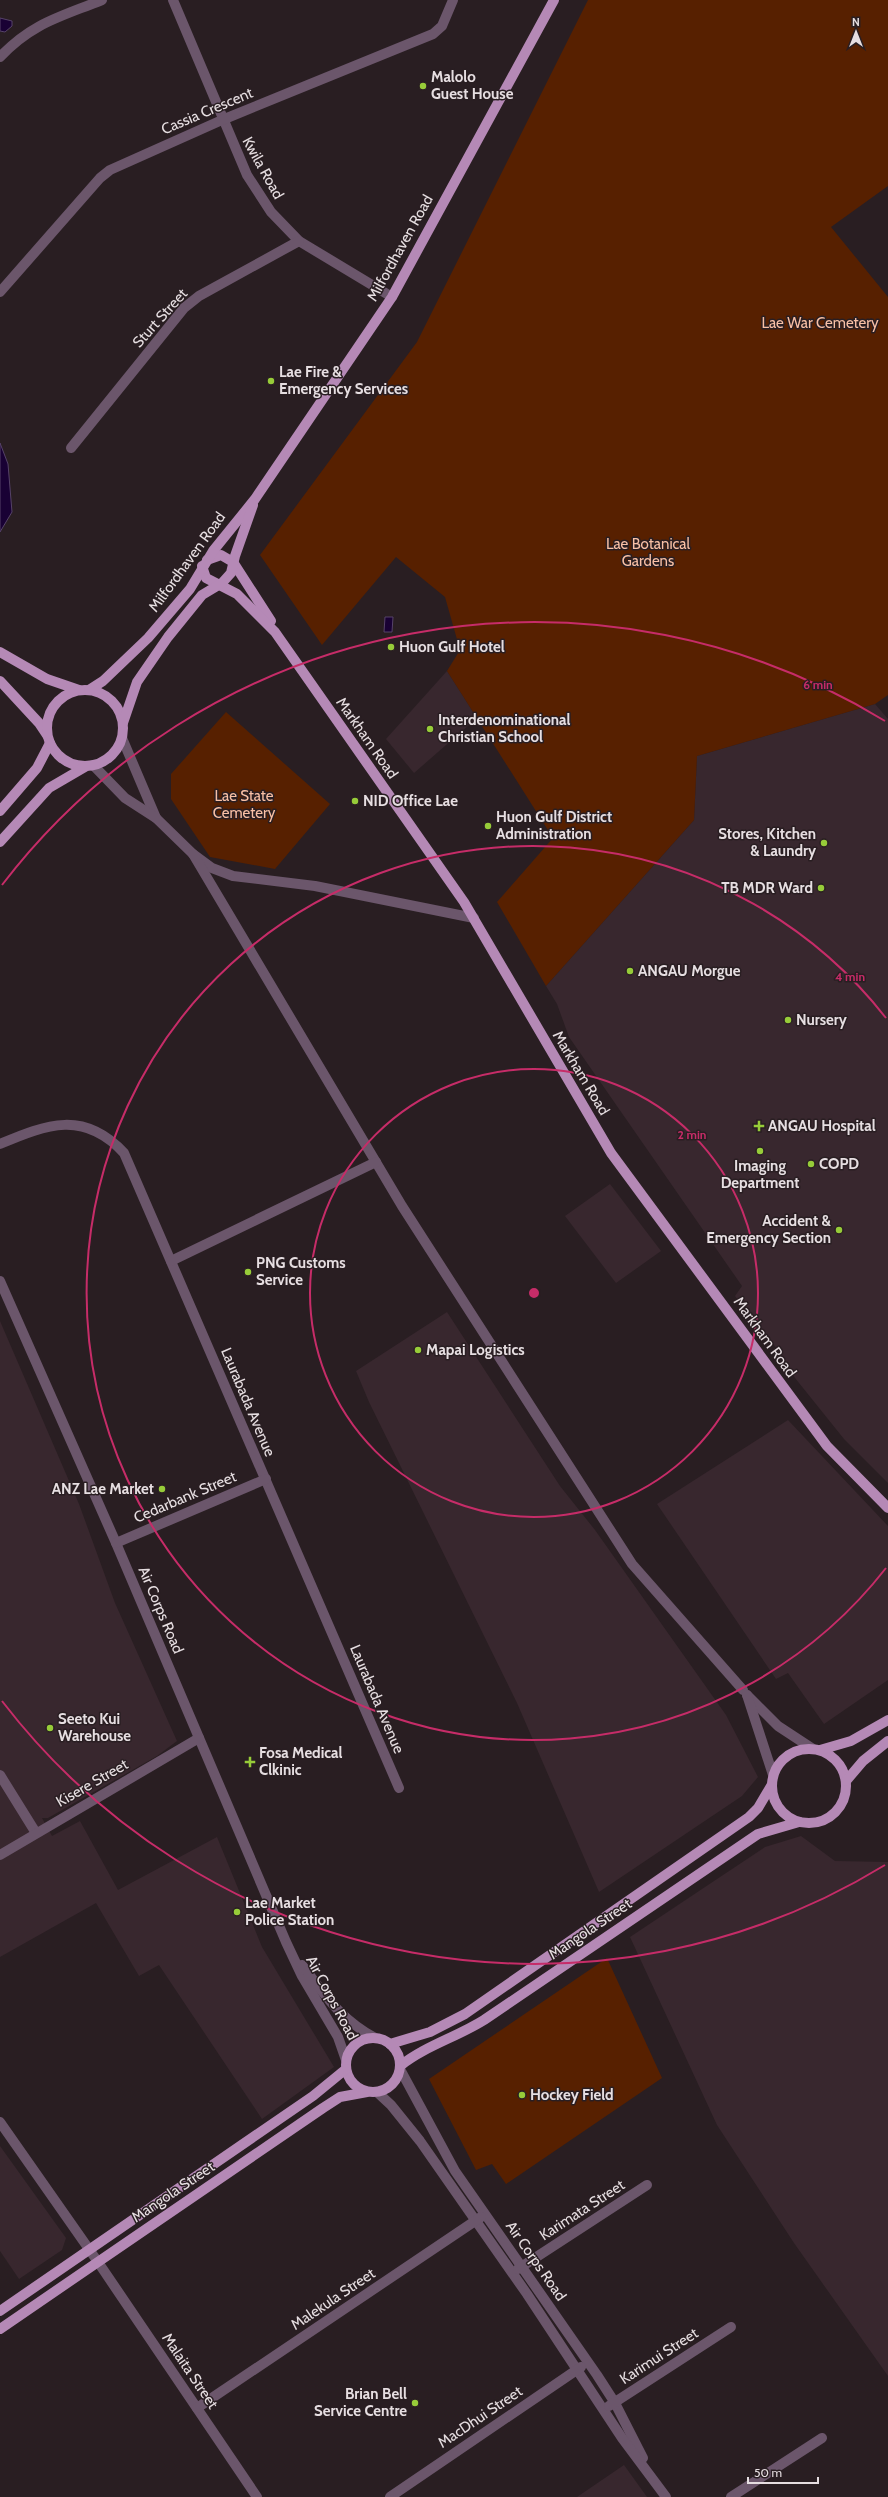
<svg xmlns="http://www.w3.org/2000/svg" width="888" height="2497" viewBox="0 0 888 2497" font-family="Cabin,sans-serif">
<rect width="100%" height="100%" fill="#291e22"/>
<g fill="#38272e">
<path d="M447 671 477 718 414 773 386 739Z"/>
<path d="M875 704 888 719V1483L844 1439 795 1378 771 1340 763 1336 735 1296 742 1286 569 1037 557 1004 546 986 694 820 697 756Z"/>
<path d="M610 1184 661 1251 616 1283 565 1216Z"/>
<path d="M447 1312 560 1486 595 1530 726 1715 758 1777 742 1796 599 1892 517 1703 369 1402 356 1371Z"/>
<path d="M0 1321 79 1504 115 1603 177 1741 157 1756 48 1818H42L52 1836 80 1821 118 1890 217 1837 262 1947 334 2067 262 2119 159 1965 139 1976 96 1903 0 1957Z"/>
<path d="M788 1420 888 1526V1680L824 1724 788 1673 776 1679 657 1504Z"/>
<path d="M801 1836 835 1861 888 1862V2376L794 2243 717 2125 630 1937 765 1847Z"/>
<path d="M0 2146 66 2238 62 2250 19 2279 0 2251Z"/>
<path d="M624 2465 647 2497H577Z"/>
</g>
<g fill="#572000">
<path d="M588 0H888V186L831 227 888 297V695L875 704 697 756 694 820 546 986 497 902 553 838 447 671 460 650 445 597 396 557 322 645 260 555 417 342Z"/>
<path d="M226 712 330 804 275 869 210 857 171 799V774Z"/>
<path d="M607 1958 662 2078 506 2184 492 2164 476 2170 429 2079Z"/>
</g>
<g fill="#190134" stroke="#564368">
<path d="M0 18 12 21V26L5 32 0 31Z"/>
<path d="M0 443 8 464 12 512 0 532Z"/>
<path d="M385 617H393L392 632H384Z"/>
</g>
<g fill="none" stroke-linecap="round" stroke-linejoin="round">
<g stroke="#6b566b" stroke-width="10">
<path d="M173 0 247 175 271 212 299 241 392 297"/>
<path d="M0 57C32 23 60 17 102 0"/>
<path d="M0 292 100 178 110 170 222 120 433 34 442 26 453 0"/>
<path d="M71 448 184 308 199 296 299 241"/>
<path d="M122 738 156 818"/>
<path d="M93 765 125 798 156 818 193 854 212 868 233 876 315 886 474 918"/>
<path d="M193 854 402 1206 632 1564 743 1690"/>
<path d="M0 1144C47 1124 84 1110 124 1153L399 1788"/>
<path d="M171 1261 376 1162"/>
<path d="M0 1281 116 1543 286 1942 302 1976 338 2037 346 2060"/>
<path d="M116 1543 266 1479"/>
<path d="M747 1695 778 1726 813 1749"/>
<path d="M747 1695 773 1775"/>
<path d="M0 1775 36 1833"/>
<path d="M0 1855 199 1738"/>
<path d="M302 1965C326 1996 340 2019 375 2038"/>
<path d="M400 2069 455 2171 597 2375 615 2403 643 2458"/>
<path d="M377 2092 391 2105 420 2141 527 2294 622 2438 666 2497"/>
<path d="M0 2122 98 2262 257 2497"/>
<path d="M518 2269 647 2185"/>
<path d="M609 2406 731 2327"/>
<path d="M197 2408 481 2217"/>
<path d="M390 2497 581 2367"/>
<path d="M731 2497 822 2438"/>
</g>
<g stroke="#b589b6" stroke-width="10">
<path d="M207 560 221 555 233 562 271 621"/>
<path d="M202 566 206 578 237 594 275 632 464 902 611 1153 827 1446 888 1508"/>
<path d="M0 652 47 679 79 690"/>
<path d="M0 681 39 723 47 735"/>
<circle cx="85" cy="728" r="38"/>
<path d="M89 690 103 681 148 638 190 589 213 551 255 499 392 297 554 0"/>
<path d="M123 723 137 682 168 637 202 595 222 583 231 573 235 556 253 505"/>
<path d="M0 811 37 768 50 743"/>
<path d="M0 842 49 788 85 767"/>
<circle cx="809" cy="1786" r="37"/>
<path d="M820 1750 851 1741 888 1720"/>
<path d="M846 1781 863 1761 888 1741"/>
<circle cx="373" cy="2065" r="27"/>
<path d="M390 2044 430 2032 465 2014 749 1817 758 1808 771 1786"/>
<path d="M400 2066C425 2046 457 2037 484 2020L758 1834 799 1822"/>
<path d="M0 2311 313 2096 346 2069"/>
<path d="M0 2329 323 2108 340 2097 367 2092"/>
</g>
</g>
<g fill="none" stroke="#c62c68" stroke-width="2">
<circle cx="534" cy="1293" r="224"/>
<path d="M886 1568A447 447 0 1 1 886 1018"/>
<path d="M885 1865A671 671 0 0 1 2 1701M2 885A671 671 0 0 1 885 721"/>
</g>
<g fill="#97cc39" stroke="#291e22" stroke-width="1.5">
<circle cx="423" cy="86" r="4"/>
<circle cx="271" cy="381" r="4"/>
<circle cx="391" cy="647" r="4"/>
<circle cx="430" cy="729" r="4"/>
<circle cx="355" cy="801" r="4"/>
<circle cx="488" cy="826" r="4"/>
<circle cx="824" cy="843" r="4"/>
<circle cx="821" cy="888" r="4"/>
<circle cx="630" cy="971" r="4"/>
<circle cx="788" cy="1020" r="4"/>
<path d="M757 1120h4v4h4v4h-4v4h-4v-4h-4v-4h4z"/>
<circle cx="760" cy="1151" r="4"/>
<circle cx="811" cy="1164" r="4"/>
<circle cx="839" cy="1230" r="4"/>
<circle cx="248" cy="1272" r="4"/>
<circle cx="418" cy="1350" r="4"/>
<circle cx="162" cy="1489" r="4"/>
<circle cx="50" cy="1728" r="4"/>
<path d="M248 1756h4v4h4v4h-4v4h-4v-4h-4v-4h4z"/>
<circle cx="237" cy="1912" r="4"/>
<circle cx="522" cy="2095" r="4"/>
<circle cx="415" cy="2403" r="4"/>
</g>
<g text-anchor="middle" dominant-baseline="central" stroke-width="3" stroke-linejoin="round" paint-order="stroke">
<g font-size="15" font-weight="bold" fill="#e6dee1" stroke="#291e22" text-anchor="start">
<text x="431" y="77">Malolo<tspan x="431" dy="17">Guest House</tspan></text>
<text x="279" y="372">Lae Fire &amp;<tspan x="279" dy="17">Emergency Services</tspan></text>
<text x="399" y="647">Huon Gulf Hotel</text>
<text x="438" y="720">Interdenominational<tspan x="438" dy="17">Christian School</tspan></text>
<text x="363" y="801">NID Office Lae</text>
<text x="496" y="817">Huon Gulf District<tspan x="496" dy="17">Administration</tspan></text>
<text x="816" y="834" text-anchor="end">Stores, Kitchen<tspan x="816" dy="17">&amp; Laundry</tspan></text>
<text x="813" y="888" text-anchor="end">TB MDR Ward</text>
<text x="638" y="971">ANGAU Morgue</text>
<text x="796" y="1020">Nursery</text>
<text x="768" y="1126">ANGAU Hospital</text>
<text x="819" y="1164">COPD</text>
<text x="760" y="1166" text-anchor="middle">Imaging<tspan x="760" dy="17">Department</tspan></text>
<text x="831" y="1221" text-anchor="end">Accident &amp;<tspan x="831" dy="17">Emergency Section</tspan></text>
<text x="256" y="1263">PNG Customs<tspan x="256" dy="17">Service</tspan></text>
<text x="426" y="1350">Mapai Logistics</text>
<text x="154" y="1489" text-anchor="end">ANZ Lae Market</text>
<text x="58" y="1719">Seeto Kui<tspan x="58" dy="17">Warehouse</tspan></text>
<text x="259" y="1753">Fosa Medical<tspan x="259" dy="17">Clkinic</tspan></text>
<text x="245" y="1903">Lae Market<tspan x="245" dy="17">Police Station</tspan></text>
<text x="530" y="2095">Hockey Field</text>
<text x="407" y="2394" text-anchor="end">Brian Bell<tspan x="407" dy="17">Service Centre</tspan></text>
</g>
<g font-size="15" fill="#e6dee1" stroke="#291e22">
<text transform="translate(207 111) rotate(-23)">Cassia Crescent</text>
<text transform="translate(263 168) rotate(61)">Kwila Road</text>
<text transform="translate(400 248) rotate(-61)">Milfordhaven Road</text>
<text transform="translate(160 318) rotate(-48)">Sturt Street</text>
<text transform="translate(187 562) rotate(-54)">Milfordhaven Road</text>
<text transform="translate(367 738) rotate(55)">Markham Road</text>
<text transform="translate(581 1073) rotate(59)">Markham Road</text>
<text transform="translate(765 1337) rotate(54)">Markham Road</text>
<text transform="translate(248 1402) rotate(67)">Laurabada Avenue</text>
<text transform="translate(185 1497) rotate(-23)">Cedarbank Street</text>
<text transform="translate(161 1610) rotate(67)">Air Corps Road</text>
<text transform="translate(377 1699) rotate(67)">Laurabada Avenue</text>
<text transform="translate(92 1783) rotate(-30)">Kisere Street</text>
<text transform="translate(590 1929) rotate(-34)">Mangola Street</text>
<text transform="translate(332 1998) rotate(62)">Air Corps Road</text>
<text transform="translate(173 2192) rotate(-34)">Mangola Street</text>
<text transform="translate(582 2210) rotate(-33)">Karimata Street</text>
<text transform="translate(536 2261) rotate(55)">Air Corps Road</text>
<text transform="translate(333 2299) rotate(-34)">Malekula Street</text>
<text transform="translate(659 2356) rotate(-33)">Karimui Street</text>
<text transform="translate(190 2371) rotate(56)">Malaita Street</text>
<text transform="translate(480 2417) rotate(-34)">MacDhui Street</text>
</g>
<g font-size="15" fill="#f9c0a5" stroke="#291e22">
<text x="820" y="323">Lae War Cemetery</text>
<text x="648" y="544">Lae Botanical<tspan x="648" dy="17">Gardens</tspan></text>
<text x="244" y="796">Lae State<tspan x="244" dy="17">Cemetery</tspan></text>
</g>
</g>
<circle cx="534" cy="1293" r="6" fill="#c62c68" stroke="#291e22" stroke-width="2"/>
<g font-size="12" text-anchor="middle" font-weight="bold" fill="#c62c68" stroke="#291e22" stroke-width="3" stroke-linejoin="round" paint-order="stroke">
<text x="818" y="689">6 min</text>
<text x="850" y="981">4 min</text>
<text x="692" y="1139">2 min</text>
</g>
<g transform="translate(856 32)" stroke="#291e22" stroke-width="3" paint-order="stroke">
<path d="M0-3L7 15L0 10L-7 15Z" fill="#e6dee1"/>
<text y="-6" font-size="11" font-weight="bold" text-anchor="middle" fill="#e6dee1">N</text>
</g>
<path d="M748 2477v6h70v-6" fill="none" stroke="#e6dee1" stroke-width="2"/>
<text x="754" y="2477" font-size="12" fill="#e6dee1" stroke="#291e22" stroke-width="3" paint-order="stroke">50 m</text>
</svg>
